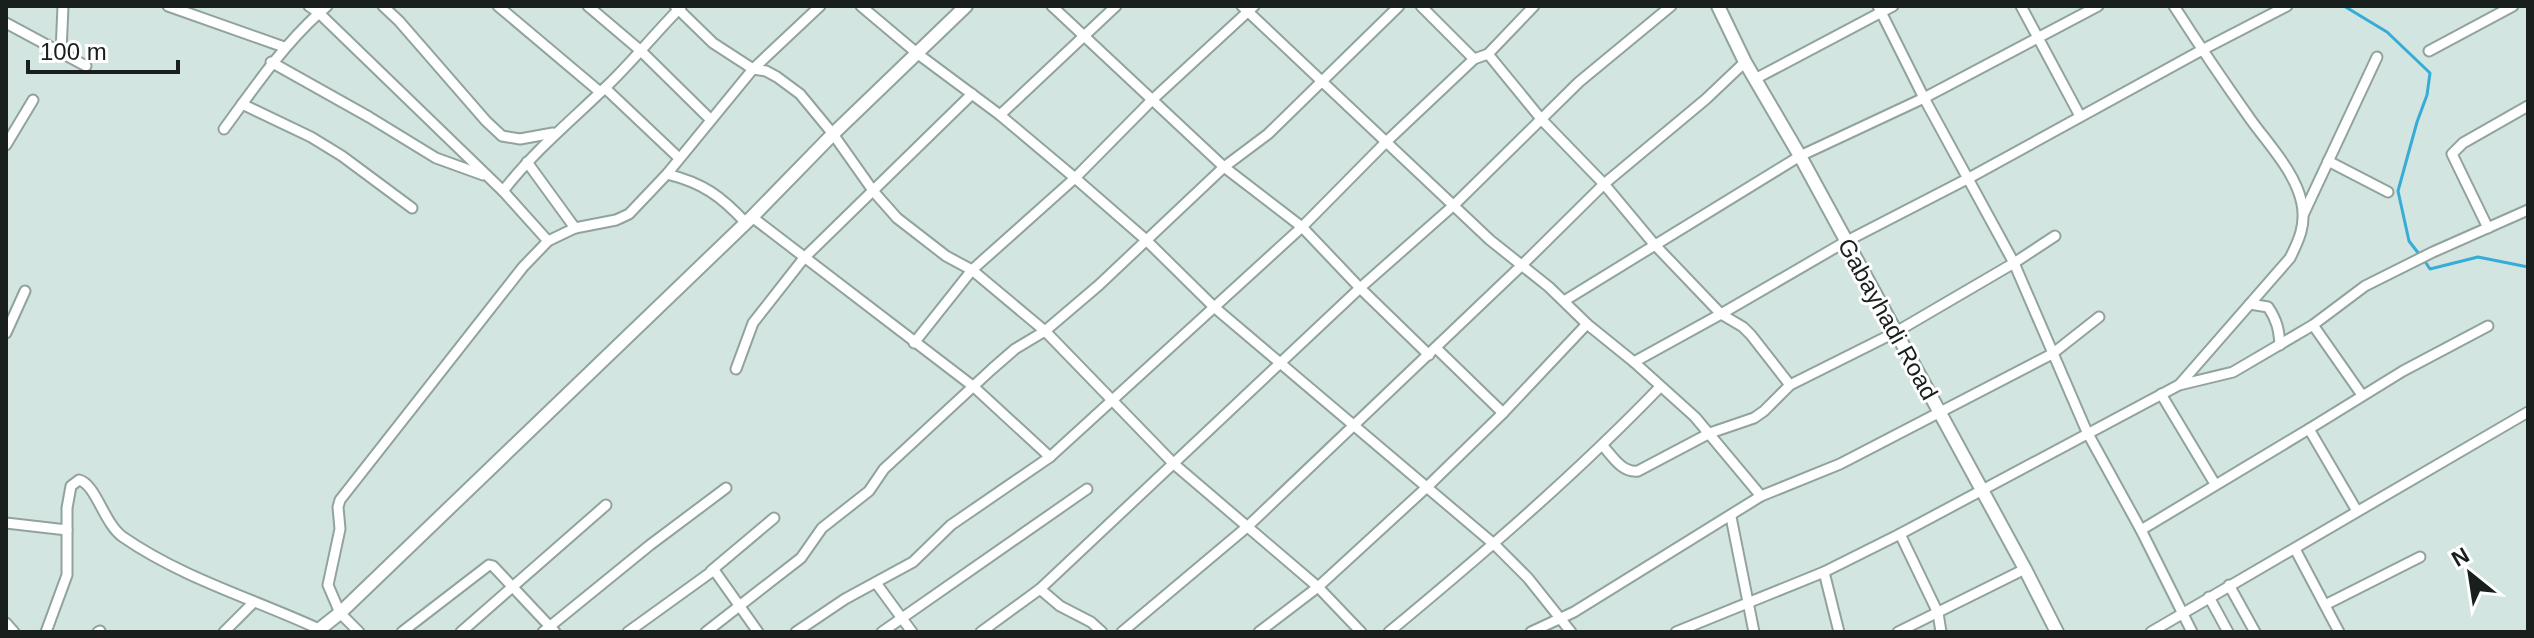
<svg xmlns="http://www.w3.org/2000/svg" width="2534" height="638" viewBox="0 0 2534 638" font-family="Helvetica,sans-serif">
<rect width="100%" height="100%" fill="#d2e5e0"/>
<g fill="none" stroke-linecap="round" stroke-linejoin="round">
<g stroke="#36acd6" stroke-width="3">
<path d="M2344 6 2387 32 2430 73 2427 95 2417 122 2398 191 2409 241 2419 254"/>
<path d="M2424 260 2430 269 2478 257 2528 267"/>
</g>
<g stroke="#91a39d" stroke-width="13">
<g id="street">
<path d="M168 6 284 47"/>
<path d="M309 6 319 13 327 6"/>
<path d="M383 6 399 21 486 121 502 136 520 139 553 133"/>
<path d="M498 6 600 92"/>
<path d="M588 6 641 51 710 119"/>
<path d="M675 6 713 43 753 69 766 71 777 77 800 94 833 134 874 192 897 218 946 256 972 270 1045 331 1174 464 1318 587 1361 632"/>
<path d="M861 6 918 54 1000 115 1075 178 1145 239 1214 307 1495 545 1528 578 1571 632"/>
<path d="M1052 6 1224 167 1302 227 1360 288 1429 355"/>
<path d="M1242 6 1490 240 1549 287 1587 324 1634 362 1695 417 1761 496"/>
<path d="M1421 6 1474 59"/>
<path d="M1878 6 1924 98 2014 263 2087 432 2141 530 2192 632"/>
<path d="M2021 6 2080 116"/>
<path d="M2174 6C2199 45 2224 82 2251 120 2269 145 2296 173 2302 204 2306 225 2299 240 2290 258L2180 384"/>
<path d="M6 23 86 66"/>
<path d="M2429 51 2513 6"/>
<path d="M61 52 63 6"/>
<path d="M1488 54 1542 120 1604 184 1654 244 1721 314 1743 327 1751 335 1790 385"/>
<path d="M271 62 369 117 436 158 483 175"/>
<path d="M1755 79 1893 6"/>
<path d="M605 88 679 158"/>
<path d="M242 104 311 137 342 156 412 208"/>
<path d="M1000 115 1116 6"/>
<path d="M224 129C254 88 281 48 319 13L503 191 548 241"/>
<path d="M6 145 33 100"/>
<path d="M2328 161 2388 192"/>
<path d="M527 162 575 228"/>
<path d="M667 174C703 183 721 196 746 223"/>
<path d="M503 191C534 151 572 120 608 85 634 60 656 32 681 7"/>
<path d="M2304 213 2377 57"/>
<path d="M752 217 974 387 1050 457"/>
<path d="M2488 228 2452 154 2463 143 2528 106"/>
<path d="M1564 301 1800 156 1924 98 2098 6"/>
<path d="M2250 304 2268 307C2277 320 2279 330 2280 345"/>
<path d="M2313 325 2362 395"/>
<path d="M6 333 25 291"/>
<path d="M914 343 972 270 1075 178 1152 100 1254 6"/>
<path d="M1436 348 1503 413"/>
<path d="M1634 362 1721 314 1845 242 1969 178 2202 50 2287 6"/>
<path d="M736 369 753 323 804 258 972 94"/>
<path d="M2161 394 2215 484"/>
<path d="M2309 429 2403 371 2488 326"/>
<path d="M1603 446C1613 457 1622 473 1638 471L1710 433 1754 418 1764 411 1790 385 1896 332 2014 263 2055 236"/>
<path d="M1731 517 1754 632"/>
<path d="M6 523 67 530V508L71 486 79 480C96 484 104 524 123 537 182 578 254 599 319 629"/>
<path d="M2141 530 2309 429 2357 511"/>
<path d="M2295 549 2339 632"/>
<path d="M711 571 774 518"/>
<path d="M1824 572 1839 632"/>
<path d="M876 583 912 632"/>
<path d="M2229 585 2255 632"/>
<path d="M1040 589 1060 606 1091 622 1102 632"/>
<path d="M2209 597 2228 632"/>
<path d="M2325 605 2420 557"/>
<path d="M6 623 14 632"/>
<path d="M46 632 67 575V530"/>
<path d="M98 632 100 631"/>
<path d="M224 632 254 602"/>
<path d="M359 632 340 613 328 585 340 529 338 507 340 500 523 267 548 241 575 228 616 220 629 214 667 174 753 69 820 6"/>
<path d="M402 632 489 565 493 566 555 632"/>
<path d="M461 632 606 505"/>
<path d="M543 632 650 545 726 488"/>
<path d="M628 632 714 570 758 632"/>
<path d="M706 632 801 558 822 528 869 491 884 469 992 369 1015 349 1045 331 1099 285 1224 167 1268 134 1399 6"/>
<path d="M796 632 845 599 913 562 951 525 1050 457 1302 227 1386 142 1474 59 1488 54 1534 6"/>
<path d="M882 632 1087 489"/>
<path d="M981 632 1040 589 1360 288 1454 205 1579 82 1671 6"/>
<path d="M1122 632 1247 527 1521 266 1604 184 1706 99 1745 62"/>
<path d="M1259 632 1318 587 1427 487 1503 413 1587 324"/>
<path d="M1389 632C1483 554 1575 475 1660 387"/>
<path d="M1531 632 1574 612 1761 496 1840 464 2052 354 2099 317"/>
<path d="M1676 632 1824 572 1900 534"/>
<path d="M1898 632 2025 569"/>
<path d="M1941 632 1938 613 1900 534 2179 385 2233 372 2313 325 2365 286 2433 252 2528 210"/>
<path d="M2151 632 2528 412"/>
</g>
</g>
<g stroke="#91a39d" stroke-width="16">
<g id="secondary">
<path d="M1718 6 1745 62 1800 156 2025 569 2057 632"/>
<path d="M316 632 340 613 752 217 833 134 966 6"/>
</g>
</g>
<use href="#street" stroke="#fff" stroke-width="9"/>
<use href="#secondary" stroke="#fff" stroke-width="12"/>
</g>
<g text-anchor="middle" dominant-baseline="central" stroke-width="6" stroke-linejoin="round" paint-order="stroke">
<g font-size="24" fill="#181f1d" stroke="#fff">
<text transform="translate(1888 319) rotate(61)">Gabayhadi Road</text>
</g>
</g>
<rect width="2534" height="638" fill="none" stroke="#181f1d" stroke-width="16"/>
<g transform="translate(2470 574) rotate(330)" stroke="#ffffff" stroke-width="6" paint-order="stroke">
<path d="M0-6L14 30L0 20L-14 30Z" fill="#181f1d"/>
<text y="-12" font-size="22" font-weight="bold" text-anchor="middle" fill="#181f1d">N</text>
</g>
<path d="M28 60v12h150v-12" fill="none" stroke="#181f1d" stroke-width="4"/>
<text x="40" y="60" font-size="24" fill="#181f1d" stroke="#ffffff" stroke-width="6" paint-order="stroke">100 m</text>
</svg>
